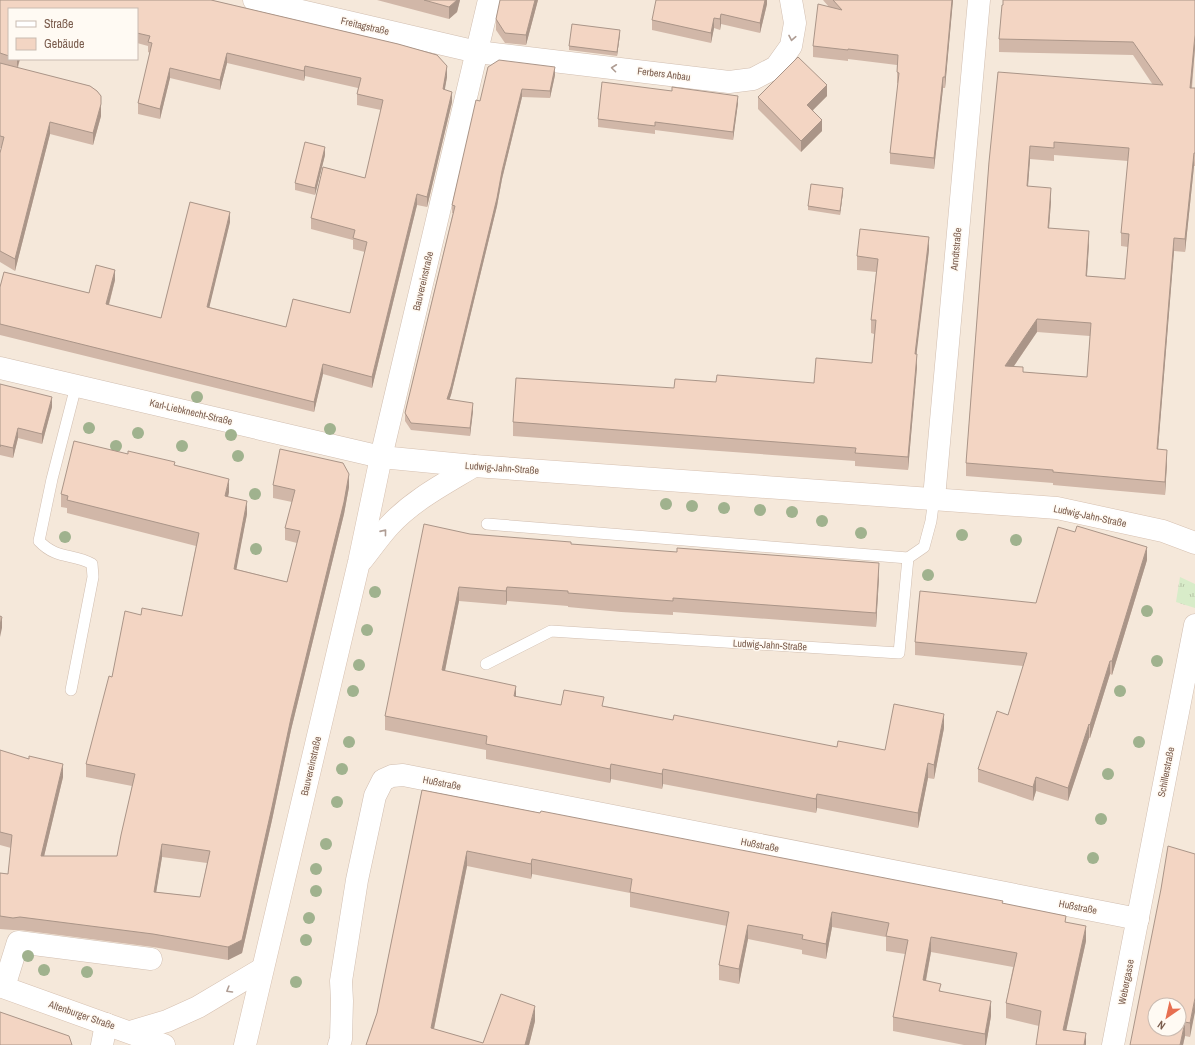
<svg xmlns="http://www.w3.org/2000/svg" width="1195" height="1045" viewBox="0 0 1195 1045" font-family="'Archivo Narrow',sans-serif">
<defs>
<pattern id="grass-tufts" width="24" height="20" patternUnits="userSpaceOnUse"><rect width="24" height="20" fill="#d8ecc9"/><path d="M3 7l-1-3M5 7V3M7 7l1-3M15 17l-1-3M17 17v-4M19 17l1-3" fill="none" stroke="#b4c2a5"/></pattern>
</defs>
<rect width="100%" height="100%" fill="#fdf6ec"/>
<path fill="#f5e8da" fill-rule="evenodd" d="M0 0H1195V1045H0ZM9 9H137V59H9ZM1155 1005H1179V1029H1155Z"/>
<path fill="url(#grass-tufts)" d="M1180 577 1195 584V608L1176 602Z"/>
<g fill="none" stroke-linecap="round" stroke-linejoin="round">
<g stroke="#d1beb0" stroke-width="12">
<g id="lane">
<path d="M487 524 908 558"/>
<path d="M486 664 551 631 899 653 908 558 924 547 931 521 934 498"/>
<path d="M71 690 93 577 92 564C73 553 57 560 39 541L52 479 76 386"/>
</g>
</g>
<g stroke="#d1beb0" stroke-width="23">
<g id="street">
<path d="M254 0 477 52 729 82 753 79 776 67 791 46 795 23 791 0"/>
<path d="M0 368 381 457 489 0"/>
<path d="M934 498 979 0"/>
<path d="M4 987 18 942 151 959"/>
<path d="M102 1045 106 1024"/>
<path d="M339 1045 341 1039 342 1001 341 981 357 880 375 796 383 780 392 776 403 775 1138 919"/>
<path d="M1113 1045 1195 625"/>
</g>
</g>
<g stroke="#d6c0b0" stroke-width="23">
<g id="secondary">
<path d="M362 560C371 549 379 537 389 526 413 500 444 484 474 466"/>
<path d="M0 986 164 1045"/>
<path d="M130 1032 167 1021 198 1007 262 969"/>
<path d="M245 1045 359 562 381 457 474 466 1057 508 1163 531 1195 543"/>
</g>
</g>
<use href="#lane" stroke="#fff" stroke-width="11"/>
<use href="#street" stroke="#fff" stroke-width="22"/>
<use href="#secondary" stroke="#fff" stroke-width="22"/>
</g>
<g fill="#a0b28e">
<circle cx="197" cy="397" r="6"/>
<circle cx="89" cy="428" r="6"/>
<circle cx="330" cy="429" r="6"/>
<circle cx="138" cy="433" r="6"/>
<circle cx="231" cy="435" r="6"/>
<circle cx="116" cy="446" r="6"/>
<circle cx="182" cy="446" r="6"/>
<circle cx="238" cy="456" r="6"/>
<circle cx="255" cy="494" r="6"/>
<circle cx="666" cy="504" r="6"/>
<circle cx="692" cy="506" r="6"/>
<circle cx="724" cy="508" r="6"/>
<circle cx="760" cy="510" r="6"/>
<circle cx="792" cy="512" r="6"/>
<circle cx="822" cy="521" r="6"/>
<circle cx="861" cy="533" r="6"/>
<circle cx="962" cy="535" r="6"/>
<circle cx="65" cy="537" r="6"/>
<circle cx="1016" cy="540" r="6"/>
<circle cx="256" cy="549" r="6"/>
<circle cx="928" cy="575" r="6"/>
<circle cx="375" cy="592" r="6"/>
<circle cx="1147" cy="611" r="6"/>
<circle cx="367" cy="630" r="6"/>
<circle cx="1157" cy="661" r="6"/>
<circle cx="359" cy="665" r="6"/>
<circle cx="353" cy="691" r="6"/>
<circle cx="1120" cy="691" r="6"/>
<circle cx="349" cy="742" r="6"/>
<circle cx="1139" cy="742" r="6"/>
<circle cx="342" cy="769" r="6"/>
<circle cx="1108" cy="774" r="6"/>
<circle cx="337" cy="802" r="6"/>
<circle cx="1101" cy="819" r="6"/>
<circle cx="326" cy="844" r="6"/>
<circle cx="1093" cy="858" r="6"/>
<circle cx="316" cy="869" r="6"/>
<circle cx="316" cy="891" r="6"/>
<circle cx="309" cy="918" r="6"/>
<circle cx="306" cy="940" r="6"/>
<circle cx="28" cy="956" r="6"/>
<circle cx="44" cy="970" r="6"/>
<circle cx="87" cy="972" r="6"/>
<circle cx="296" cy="982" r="6"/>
</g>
<g fill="#d1b7a8" fill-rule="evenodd">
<path d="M0 0H211L398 44 437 55 447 66V77L444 90 452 92V102L427 207 417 205 372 388 323 374 314 412 0 335V287L4 272 89 293 96 265 115 270V280L109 305 161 318 190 202 230 212V222L209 307 286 327 293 299 350 313 365 252 353 249V240L311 229V218L323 167 365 178 381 110 357 105V94L358 88 305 76 304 81 227 63 220 90 170 78 160 119 138 114V103L150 53 148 52V46L137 43V9H9V59H20L18 68 90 86 97 91 101 96V116L93 145 50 134 15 271 0 262V153L1 148H0Z"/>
<path d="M377 0H460L457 12 449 19Z"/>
<path d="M538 0 526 45 505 43 496 30V19Z"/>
<path d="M767 0V4L760 33 721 24 720 30 714 28 711 43 652 30V20Z"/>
<path d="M823 0H953L945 88H943L934 169 890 164V153L898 83H897V65L848 59V61L813 57V46L829 7Z"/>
<path d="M1195 0V48L1192 88H1195V166H1194L1185 252 1174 251 1158 449 1167 463 1165 495 1053 485V483L966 476V463L989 162 1153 85 1133 55 999 52V39ZM1054 155 1128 161 1121 233V246L1128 247 1125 279 1087 276 1089 244 1049 228 1051 201 1028 186 1030 159 1054 161ZM1037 332 1090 336 1087 377 1023 372 1014 366Z"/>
<path d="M620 34 617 56 569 50V46Z"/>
<path d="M555 75 550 98 522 97 502 179 497 206 451 395 449 399 473 411 470 436 411 430 405 421V413L453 213H452V205L480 101Z"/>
<path d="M827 96 813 110 822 131 801 152 758 109V97Z"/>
<path d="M738 103 733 140 655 130V134L598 127V119Z"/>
<path d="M325 155 315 195 295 190V183Z"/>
<path d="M843 192 840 215 808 210V206Z"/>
<path d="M929 250 916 354 917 367 908 470 855 466V461L513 436V422L674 388 716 382 814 383 872 363 874 334 871 333V320L876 272 857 270V256Z"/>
<path d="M0 384 52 407 42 444 18 438 13 458 0 455Z"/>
<path d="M175 466 229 492 228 497 247 514 236 569 287 582 297 543 285 540V528L292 502 273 498V485L349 487 344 514 291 730 272 820 242 953 228 960 153 947 20 930H13L0 929V873L8 874 11 848 0 845V750L63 777 44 856H117L132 786 86 777V764L112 677 141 615 182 616 196 546 67 513V508L61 507V494ZM162 857 207 863 200 897 156 892Z"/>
<path d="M470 534 571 544 879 577 876 627 673 612V615L621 612 568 607V606L507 601 506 605 459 601 445 671 516 697 561 705 604 706 673 720 837 747 885 750 944 728 934 779 928 778 918 828 817 808 816 813 663 784 662 789 611 779 610 783 486 759V750L385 730V716Z"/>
<path d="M1147 560 1112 675 1110 674 1090 738H1089L1068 801 1036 791 1033 801 978 782V769L1008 715 1023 666 915 655V642L1036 603Z"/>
<path d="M422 790 1003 903 1066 922 1086 941 1066 1030 1086 1045 1039 1026 1006 1018V1003L1013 967 931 952 926 981 941 991 991 1016 986 1045H964L893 1031V1017L905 954 886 951V937L832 927 826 959 802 954V950L748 939 739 984 719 980V965L727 926 630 907V893L532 874 531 879 467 866 434 1029 483 1043 535 1021 529 1045H366L377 1013Z"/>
<path d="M1195 854 1190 1037 1185 1036 1183 1045Z"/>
</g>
<g fill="#aa9588">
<path d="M457 0H460L457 12 449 19V7Z"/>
<path d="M535 0H538L526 45V35Z"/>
<path d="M765 0H767V4L760 33V23Z"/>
<path d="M952 0H953L945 88V77Z"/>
<path d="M721 14V24L720 30V19Z"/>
<path d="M714 18V28L711 43V33Z"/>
<path d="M620 30V34L617 56V52Z"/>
<path d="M1195 35V48L1190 101V88Z"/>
<path d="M227 53V63L220 90V80Z"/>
<path d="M17 59H20L17 68Z"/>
<path d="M305 66V76L304 81V71Z"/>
<path d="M447 66V77L443 100V89Z"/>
<path d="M555 67V75L550 98V91Z"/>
<path d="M170 68V78L160 119V109Z"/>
<path d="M943 77V88L934 169V158Z"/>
<path d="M827 85V96L807 116V105Z"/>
<path d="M522 89V97L502 179 497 206 451 395 447 407V399Z"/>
<path d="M452 92V102L427 207V197Z"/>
<path d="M738 96V103L733 140V132Z"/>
<path d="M101 104V116L93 145V133Z"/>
<path d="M822 120V131L801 152V141Z"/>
<path d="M50 122V134L15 271V259Z"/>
<path d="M1030 146V159L1027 199V186Z"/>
<path d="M325 147V155L315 195V188Z"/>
<path d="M1194 153V166L1185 252V239Z"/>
<path d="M843 188V192L840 215V211Z"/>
<path d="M1051 188V201L1048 241V228Z"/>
<path d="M417 194V205L372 388V377Z"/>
<path d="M230 212V222L207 317V307Z"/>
<path d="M1089 231V244L1086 289V276Z"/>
<path d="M929 237V250L915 367V354Z"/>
<path d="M1174 238V251L1157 462V449Z"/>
<path d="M115 270V280L106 315V304Z"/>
<path d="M1037 319V332L1005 379V366Z"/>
<path d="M917 354V367L908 470V457Z"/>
<path d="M323 364V374L314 412V402Z"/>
<path d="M52 397V407L42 444V434Z"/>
<path d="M473 403V411L470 436V428Z"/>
<path d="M18 428V438L13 458V448Z"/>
<path d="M1167 450V463L1165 495V482Z"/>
<path d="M349 474V487L344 514 291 730 272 820 242 953 228 960V947L291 718Z"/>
<path d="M229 479V492L225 509V496Z"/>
<path d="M247 501V514L234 582V569Z"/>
<path d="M1147 547V560L1112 675V661Z"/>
<path d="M879 563V577L876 627V613Z"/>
<path d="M459 587V601L442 685V670Z"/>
<path d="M507 587V601L506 605V591Z"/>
<path d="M2 617V628L0 637V625Z"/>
<path d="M1110 661V674L1090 738V725Z"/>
<path d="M516 686V700L514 696Z"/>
<path d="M944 714V728L934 779V765Z"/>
<path d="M1089 724V738L1068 801V788Z"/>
<path d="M928 763V778L918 828V813Z"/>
<path d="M63 764V777L41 869V856Z"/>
<path d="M611 764V779L610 783V769Z"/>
<path d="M663 769V784L662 789V774Z"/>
<path d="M1036 777V791L1033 801V787Z"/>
<path d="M817 794V808L816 813V799Z"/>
<path d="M162 844V857L154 905V892Z"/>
<path d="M467 851V866L431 1043V1028Z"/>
<path d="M532 859V874L531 879V864Z"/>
<path d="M832 912V927L826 959V944Z"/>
<path d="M748 925V939L739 984V969Z"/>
<path d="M1086 926V941L1063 1045V1030Z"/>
<path d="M931 937V952L923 995V980Z"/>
<path d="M1195 998V1012L1190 1037V1023Z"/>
<path d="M991 1001V1016L986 1045H985V1034Z"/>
<path d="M535 1006V1021L529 1045H525Z"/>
<path d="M1185 1022V1036L1183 1045H1180Z"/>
<path d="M1086 1033V1045H1084Z"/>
</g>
<g fill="#f3d5c3" stroke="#aa9588" fill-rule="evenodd">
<path d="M0 0H211L398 44 437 55 447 66 443 89 452 92 427 197 417 194 372 377 323 364 314 402 0 324V287L4 272 89 293 96 265 115 270 106 304 161 318 190 202 230 212 207 307 286 327 293 299 350 313 367 242 353 238 355 230 311 218 323 167 365 178 383 100 357 94 361 78 305 66 304 71 227 53 220 80 170 68 160 109 138 103 152 43 148 42 150 36 137 33V9H9V56L0 53Z"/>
<path d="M424 0H457L449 7Z"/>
<path d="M500 0H535L526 35 505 33 496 19Z"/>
<path d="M656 0H765L760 23 721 14 720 19 714 18 711 33 652 20Z"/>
<path d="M833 0H952L945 77H943L934 158 890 153 899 73 897 72 898 55 848 49V50L813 46 818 4 842 10Z"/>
<path d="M1003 0H1195V35L1190 88H1195V153H1194L1185 239 1174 238 1157 449 1167 450 1165 482 1053 472V470L966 463 989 162 998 72 1163 85 1133 42 999 39 1002 5H1003ZM1054 142 1129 148 1121 233 1129 234 1125 279 1086 276 1089 231 1048 228 1051 188 1027 186 1030 146 1054 148ZM1037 319 1091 323 1087 377 1023 372V367L1005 366Z"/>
<path d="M572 24 620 30 617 52 569 46Z"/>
<path d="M798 57 827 85 807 105 822 120 801 141 758 97Z"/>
<path d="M499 60 555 67 550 91 522 89 502 171 497 198 451 387 447 399 473 403 470 428 411 423 405 413 455 206 452 205 476 100 480 101 488 67Z"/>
<path d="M0 63 90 86 97 91 101 96V104L93 133 50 122 15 259 0 251V153L4 137 0 136Z"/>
<path d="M602 82 672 91V87L738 96 733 132 655 122V126L598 119Z"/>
<path d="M305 142 325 147 315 188 295 183Z"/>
<path d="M811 184 843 188 840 211 808 206Z"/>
<path d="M860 229 929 237 915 354H917L908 457 855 453 856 448 513 422 516 378 674 388 675 379 716 382 717 375 814 383 816 358 872 363 876 320H871L878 259 857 256Z"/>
<path d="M0 384 52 397 42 434 18 428 13 448 0 445V447Z"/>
<path d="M74 441 128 454V451L175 462 174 465 229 479 225 496 247 501 234 569 287 582 300 531 285 528 295 490 273 485 280 449 343 463 349 474 344 502 291 718 272 807 242 940 228 947 153 934 20 917 13 918 0 916V873L8 874 12 835 0 832V750L29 759V756L63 764 41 856H117L121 835 135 774 86 764 109 676 112 677 125 611 141 615 142 608 182 616 199 533 67 500 68 496 61 494ZM162 844 210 851 200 897 154 892Z"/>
<path d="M424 524 470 534 571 542V544L677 552V548L879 563 876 613 673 598V601L621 597 568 593V591L507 587 506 591 459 587 442 670 516 686 514 696 561 705 564 690 604 697 602 706 673 720 674 715 837 747 838 741 885 750 894 704 944 714 934 765 928 763 918 813 817 794 816 799 663 769 662 774 611 764 610 769 486 744 487 736 385 716Z"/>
<path d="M1077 526 1147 547 1112 661H1110L1090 725 1089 724 1068 788 1036 777 1033 787 978 769 997 711 1008 715 1027 653 915 642 920 591 1036 603 1058 527 1075 532Z"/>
<path d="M0 616 2 617 0 625Z"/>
<path d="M422 790 540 813 541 811 1003 901 1002 903 1066 916 1065 922 1086 926 1063 1030 1086 1033 1084 1045H1036L1041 1011 1006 1003 1017 953 931 937 923 980 941 984 939 991 991 1001 985 1034 893 1017 908 940 886 936 889 923 832 912 826 944 802 939 803 935 748 925 739 969 719 965 729 912 630 892 632 879 532 859 531 864 467 851 431 1028 483 1043 501 994 535 1006 525 1045H366L377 1013Z"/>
<path d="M1168 846 1195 854V998L1190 1023 1185 1022 1180 1045H1130L1161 889ZM1155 1005H1179V1029H1155Z"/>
<path d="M0 1012 69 1036 72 1045H0Z"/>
</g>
<defs><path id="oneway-chevron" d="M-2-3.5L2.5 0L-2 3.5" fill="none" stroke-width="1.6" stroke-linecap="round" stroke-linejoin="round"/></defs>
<g stroke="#af9d94">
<use href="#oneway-chevron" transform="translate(792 38) rotate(101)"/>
<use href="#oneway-chevron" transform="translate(614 68) rotate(-173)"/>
<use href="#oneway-chevron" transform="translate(384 532) rotate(-51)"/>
<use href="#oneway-chevron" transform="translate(229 990) rotate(149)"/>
</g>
<g text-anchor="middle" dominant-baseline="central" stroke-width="3" stroke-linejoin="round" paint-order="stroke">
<g font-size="10" fill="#7a5c4d" stroke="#fffaf3">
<text transform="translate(365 26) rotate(13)">Freitagstraße</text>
<text transform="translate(664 74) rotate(7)">Ferbers Anbau</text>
<text transform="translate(956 249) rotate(-85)">Arndtstraße</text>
<text transform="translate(423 281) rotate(-77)">Bauvereinstraße</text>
<text transform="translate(191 412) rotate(13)">Karl-Liebknecht-Straße</text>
<text transform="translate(502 468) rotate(4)">Ludwig-Jahn-Straße</text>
<text transform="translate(1090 516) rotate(12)">Ludwig-Jahn-Straße</text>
<text transform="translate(770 645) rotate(3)">Ludwig-Jahn-Straße</text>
<text transform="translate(311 766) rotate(-77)">Bauvereinstraße</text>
<text transform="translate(1166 772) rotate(-79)">Schillerstraße</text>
<text transform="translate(442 783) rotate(11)">Hußstraße</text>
<text transform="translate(760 845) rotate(11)">Hußstraße</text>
<text transform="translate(1078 907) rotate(11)">Hußstraße</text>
<text transform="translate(1126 982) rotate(-79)">Webergasse</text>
<text transform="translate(82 1015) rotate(19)">Altenburger Straße</text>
</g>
</g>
<rect x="8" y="8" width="130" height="52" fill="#fffaf3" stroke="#cabbb1"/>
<rect x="16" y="21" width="20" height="6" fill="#ffffff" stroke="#cabbb1"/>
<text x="44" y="28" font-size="12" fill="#7a5c4d">Straße</text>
<rect x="16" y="38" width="20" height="12" fill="#f3d5c3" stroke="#cabbb1"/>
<text x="44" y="48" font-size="12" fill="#7a5c4d">Gebäude</text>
<g transform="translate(1167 1017) rotate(214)"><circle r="19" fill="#fffaf3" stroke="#cabbb1"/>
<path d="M0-3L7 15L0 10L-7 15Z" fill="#e76f51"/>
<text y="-6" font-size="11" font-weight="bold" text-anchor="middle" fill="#7a5c4d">N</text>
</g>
</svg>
